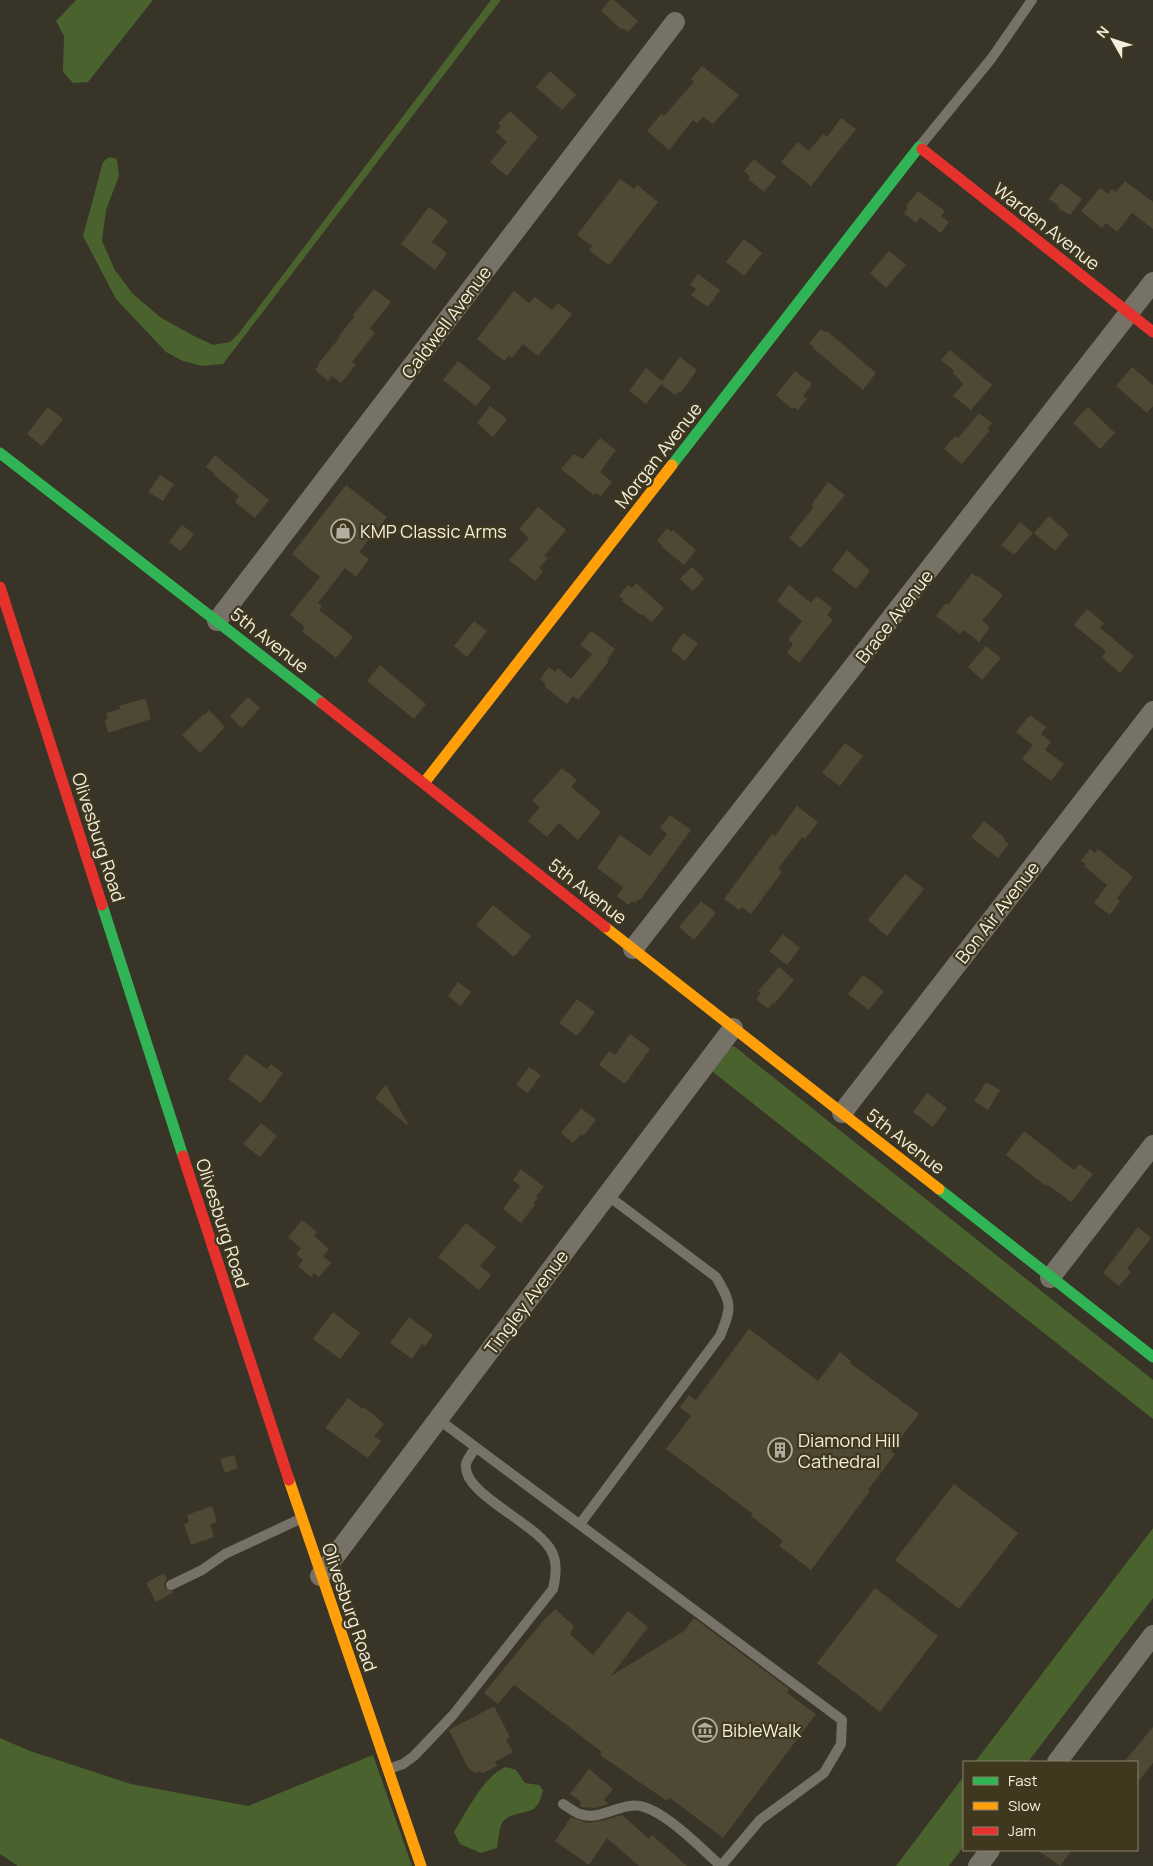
<svg xmlns="http://www.w3.org/2000/svg" width="1153" height="1866" viewBox="0 0 1153 1866" font-family="Manrope,sans-serif">
<rect width="100%" height="100%" fill="#383427"/>
<g fill="#4a622d">
<path d="M76 0H153L88 82 73 83 63 72 64 36 56 21Z"/>
<path d="M491 0H501L223 364 202 366 183 361 166 352 116 299 83 236 103 162 109 157 117 159 119 176 106 210 102 241 115 270 132 293 160 317 192 335 213 345 230 342 239 333Z"/>
<path d="M734 1046 1153 1380V1419L713 1072C713 1062 725 1050 734 1046Z"/>
<path d="M1153 1528V1598L1028 1762H975Z"/>
<path d="M0 1738 30 1751 131 1784 248 1806 373 1755 412 1866H18L0 1854Z"/>
<path d="M506 1767 516 1770 525 1783 539 1785 543 1790C541 1797 539 1806 532 1810 522 1814 505 1814 501 1825 499 1832 498 1841 497 1848L481 1853 460 1844 454 1832C466 1812 485 1774 506 1767Z"/>
<path d="M964 1776V1846L949 1866H896Z"/>
</g>
<g fill="#4f4835">
<path d="M610 0H614L638 21 628 32 623 28 622 30 601 11Z"/>
<path d="M702 66 739 95 713 124 703 117 697 123 693 120 669 150 647 131 661 114 664 116 694 82 691 79Z"/>
<path d="M550 71 576 95 562 110 536 87Z"/>
<path d="M510 111 538 137 507 176 490 162 507 142 496 132 501 126 498 123Z"/>
<path d="M841 118 856 129 811 186 781 162 798 142 809 151 823 134 827 137Z"/>
<path d="M754 159 776 177 764 192 748 179 750 177 744 171Z"/>
<path d="M620 179 634 189 637 185 658 202 609 265 589 250 592 246 577 235Z"/>
<path d="M1125 181 1153 202V229L1132 213 1117 232 1106 223 1102 228 1081 211 1100 188 1108 194 1112 189 1116 192Z"/>
<path d="M1061 183 1082 199 1070 215 1058 208 1059 206 1049 199Z"/>
<path d="M918 191 945 211 941 216 949 222 941 233 920 217 916 223 904 213 908 208 906 206Z"/>
<path d="M429 207 448 221 432 242 447 253 435 270 401 244Z"/>
<path d="M744 239 762 253 744 276 726 262Z"/>
<path d="M889 251 906 265 886 288 870 273Z"/>
<path d="M698 274 720 290 708 307 691 295 696 289 690 285Z"/>
<path d="M374 289 391 302 370 328 375 333 352 362 356 365 341 383 332 376 328 381 315 370 319 365 318 364 340 337 339 336 354 317 353 315Z"/>
<path d="M514 291 529 303 535 297 552 310 558 303 572 314 538 356 523 344 512 358 509 355 504 361 477 339Z"/>
<path d="M821 329 825 332 827 331 876 373 863 390 813 348 814 347 809 343Z"/>
<path d="M950 350 992 385 971 410 953 396 963 384 953 373 954 371 941 360Z"/>
<path d="M680 357 697 370 681 392 679 391 675 395 662 385V383L646 404 629 391 646 368 662 381Z"/>
<path d="M458 361 491 387 476 406 443 380Z"/>
<path d="M1132 367 1153 385V406L1147 413 1116 386Z"/>
<path d="M795 371 812 384 803 396 807 399 798 410 794 407 792 409 776 395Z"/>
<path d="M490 406 507 419 493 437 477 423Z"/>
<path d="M48 407 63 419 42 446 27 434Z"/>
<path d="M1088 407 1115 433 1100 449 1073 423Z"/>
<path d="M979 413 992 423 987 429 990 430 962 464 944 449 955 436 958 438Z"/>
<path d="M600 438 616 450 600 472 612 482 601 496 596 493 594 495 561 469 574 454 583 459Z"/>
<path d="M215 455 269 500 255 518 235 502 239 496 213 474 214 473 206 467Z"/>
<path d="M160 475 174 484 163 501 148 492Z"/>
<path d="M828 482 845 495 801 548 789 538 814 507 811 505Z"/>
<path d="M346 485 387 517 359 552 369 559 356 577 345 568 318 603 322 606 319 610 353 637 336 658 302 631 305 627 290 615 320 577 292 554Z"/>
<path d="M538 507 566 530 544 556 548 558 539 568 543 571 535 581 509 560 529 538 519 529Z"/>
<path d="M1049 516 1069 534 1055 551 1034 533Z"/>
<path d="M1020 522 1033 533 1014 555 1001 545Z"/>
<path d="M182 525 194 534 181 551 169 542Z"/>
<path d="M667 528 672 532 673 530 696 550 684 565 661 546 662 545 657 541Z"/>
<path d="M847 550 870 571 856 589 832 570Z"/>
<path d="M692 567 704 579 693 591 680 579Z"/>
<path d="M972 573 977 577 978 576 1003 595 982 621 990 627 979 642 964 630 960 634 936 616 946 603 948 605Z"/>
<path d="M636 583 664 608 652 622 642 614 641 615 622 601 623 599 619 596 628 585 632 588Z"/>
<path d="M789 585 811 603 817 596 832 608 827 615 833 620 799 663 787 653 793 644 788 640 802 621 777 601Z"/>
<path d="M1087 609 1104 623 1100 628 1134 656 1120 673 1102 657 1106 651 1074 625Z"/>
<path d="M474 621 487 631 467 657 454 646Z"/>
<path d="M591 631 615 649 607 660 609 661 578 700 573 696 567 704 544 686 546 684 540 679 549 667 555 672 558 668 571 679 592 654 580 645Z"/>
<path d="M683 633 698 643 685 661 671 650Z"/>
<path d="M986 646 1001 658 982 680 968 667Z"/>
<path d="M380 665 426 704 414 719 367 681Z"/>
<path d="M248 697 260 708 242 728 230 716Z"/>
<path d="M143 699 146 700 151 719 108 733 105 720 108 719 106 713 120 709 119 706Z"/>
<path d="M209 710 225 727 200 753 182 735 204 714 205 715Z"/>
<path d="M1030 715 1046 727 1041 734 1051 742 1045 750 1064 764 1051 781 1022 759 1033 745 1016 732Z"/>
<path d="M845 743 863 756 840 786 822 773Z"/>
<path d="M562 768 577 780 571 787 601 812 578 840 559 823 547 837 528 821 540 807 532 801Z"/>
<path d="M797 806 818 822 805 839 802 837 778 869 782 872 751 914 742 907 739 910 724 899 772 834 775 836Z"/>
<path d="M670 815 691 830 640 900 638 899 636 903 632 901 629 905 617 896 623 887 597 868 620 835 650 856 667 834 660 828Z"/>
<path d="M984 821 1005 838 1004 840 1009 844 998 858 971 837Z"/>
<path d="M1090 849 1095 853 1098 849 1133 877 1117 898 1120 901 1110 915 1094 903 1107 885 1084 866 1086 864 1081 861Z"/>
<path d="M905 874 924 889 887 936 868 920Z"/>
<path d="M701 901 716 913 694 940 679 927Z"/>
<path d="M493 905 531 936 514 957 476 925Z"/>
<path d="M783 934 800 948 787 965 769 951Z"/>
<path d="M779 967 794 980 774 1004 773 1003 768 1009 756 999 761 993 758 991Z"/>
<path d="M863 975 884 991 869 1010 848 994Z"/>
<path d="M458 982 471 992 461 1006 448 996Z"/>
<path d="M577 999 595 1012 577 1036 559 1023Z"/>
<path d="M630 1034 650 1049 625 1084 599 1065 609 1051 615 1055Z"/>
<path d="M246 1054 267 1069 271 1064 283 1073 261 1103 228 1079Z"/>
<path d="M529 1067 541 1075 528 1093 516 1085Z"/>
<path d="M986 1082 1000 1090 988 1110 974 1101Z"/>
<path d="M386 1085 408 1124 407 1125 375 1098Z"/>
<path d="M927 1093 947 1108 933 1127 913 1112Z"/>
<path d="M581 1108 596 1120 583 1136 581 1134 573 1143 561 1133Z"/>
<path d="M261 1123 277 1136 260 1157 243 1144Z"/>
<path d="M1024 1131 1074 1170 1079 1164 1093 1174 1071 1202 1047 1184 1046 1186 1006 1155Z"/>
<path d="M521 1169 544 1187 536 1196 538 1198 534 1203 535 1205 521 1223 503 1209 520 1186 513 1180Z"/>
<path d="M302 1220 317 1232 314 1236 329 1249 323 1256 331 1263 319 1277 314 1273 311 1277 298 1266 303 1260 296 1254 301 1248 288 1237Z"/>
<path d="M466 1223 496 1247 480 1266 491 1275 479 1290 438 1257Z"/>
<path d="M1138 1227 1151 1238 1127 1269 1131 1272 1119 1286 1103 1273Z"/>
<path d="M333 1312 360 1333 340 1359 313 1339Z"/>
<path d="M409 1317 433 1335 425 1346 422 1344 412 1359 390 1343Z"/>
<path d="M749 1329 818 1381 840 1352 851 1361 850 1363 919 1414 891 1451 895 1454 868 1490 870 1491 811 1570 779 1546 783 1541 751 1516 753 1514 666 1449 691 1416 680 1407 689 1395 696 1400Z"/>
<path d="M348 1398 363 1409 364 1407 384 1424 374 1436 381 1441 368 1458 325 1428Z"/>
<path d="M234 1455 238 1468 225 1473 220 1459Z"/>
<path d="M954 1484 1018 1533 959 1609 895 1560Z"/>
<path d="M212 1506 217 1522 210 1524 214 1537 191 1545 184 1524 189 1522 187 1515Z"/>
<path d="M164 1573 167 1579 164 1584 165 1588 174 1592 156 1602 146 1583Z"/>
<path d="M875 1588 938 1636 880 1712 817 1663Z"/>
<path d="M555 1609 574 1626 570 1634 593 1655 628 1611 648 1627 611 1676 684 1631 694 1618 789 1689 787 1693 816 1714 723 1838 670 1798 667 1801 600 1755 602 1752 514 1685 498 1704 484 1693 548 1615 549 1616Z"/>
<path d="M494 1706 510 1737 506 1739 513 1752 495 1762 497 1766 483 1773 478 1772 475 1773 468 1768 449 1730Z"/>
<path d="M1153 1727V1763L1137 1783V1762H1124Z"/>
<path d="M589 1769 613 1789 604 1800 609 1804 595 1808 582 1807 579 1806 581 1802 570 1794Z"/>
<path d="M622 1815 649 1839 652 1835 687 1866H639L607 1838 589 1865 555 1841 571 1817 588 1823 605 1820Z"/>
<path d="M1037 1850H1072L1060 1866Z"/>
</g>
<g fill="none" stroke-linecap="round" stroke-linejoin="round">
<g stroke="#767268" stroke-width="10">
<path d="M920 146 991 59 1032 0"/>
<path d="M438 1419 842 1720 841 1744 824 1773 760 1820 721 1866"/>
<path d="M580 1524 720 1336C732 1307 732 1304 716 1277L607 1195"/>
<path d="M171 1585 202 1570 225 1554 300 1519"/>
<path d="M389 1769 403 1764 414 1756 453 1715 553 1589C556 1577 558 1564 552 1552 538 1523 461 1494 466 1464 467 1459 473 1452 475 1448"/>
<path d="M563 1804C568 1807 574 1812 580 1814 601 1822 622 1800 644 1807 668 1814 702 1849 721 1866"/>
</g>
<g stroke="#767268" stroke-width="20">
<path d="M217 621 675 22"/>
<path d="M633 949 1153 282"/>
<path d="M842 1113 1153 711"/>
<path d="M1050 1278 1153 1145"/>
<path d="M320 1576 733 1028"/>
<path d="M1057 1762 1153 1635"/>
<path d="M978 1866 990 1850"/>
</g>
<g stroke="#30b455" stroke-width="11">
<path d="M0 453 322 703"/>
<path d="M672 465 919 147 922 149"/>
<path d="M102 905 183 1156"/>
<path d="M939 1189 1153 1357"/>
</g>
<g stroke="#ff9f0a" stroke-width="11">
<path d="M424 783 672 465"/>
<path d="M605 927 939 1189"/>
<path d="M289 1480 421 1866"/>
</g>
<g stroke="#e5322d" stroke-width="11">
<path d="M922 149 1153 332"/>
<path d="M0 587 102 905"/>
<path d="M322 703 605 927"/>
<path d="M183 1156 289 1480"/>
</g>
</g>
<defs>
<g id="shop-ring" transform="scale(1.25)"><circle r="9.5" fill="#40371f" stroke="#b2ad9f" stroke-width="1.5"/><path d="M-5-2.5h2.3a2.7 3.5 0 0 1 5.4 0H5L5.5 6h-11ZM-1.5-2.5h3a1.5 2.3 0 0 0-3 0Z" fill="#b2ad9f"/></g>
<g id="building-ring" transform="scale(1.25)"><circle r="9.5" fill="#40371f" stroke="#b2ad9f" stroke-width="1.5"/><path d="M-4-6H4V6H1V3H-1V6H-4ZM-2.5-4.3h1.7v1.8h-1.7ZM.8-4.3h1.7v1.8H.8ZM-2.5-1h1.7V.8h-1.7ZM.8-1h1.7V.8H.8Z" fill="#b2ad9f"/></g>
<g id="museum-ring" transform="scale(1.25)"><circle r="9.5" fill="#40371f" stroke="#b2ad9f" stroke-width="1.5"/><path d="M0-6L6-3V-2H-6V-3ZM-5-1h2V3h-2ZM-1-1h2V3h-2ZM3-1h2V3H3ZM-6 4H6V6H-6Z" fill="#b2ad9f"/></g>
</defs>
<g fill-rule="evenodd">
<use href="#shop-ring" x="343" y="531"/>
<use href="#building-ring" x="780" y="1450"/>
<use href="#museum-ring" x="705" y="1730"/>
</g>
<g text-anchor="middle" dominant-baseline="central" stroke-width="4.5" stroke-linejoin="round" paint-order="stroke">
<g font-size="18" fill="#f3eedf" stroke="#40371f">
<text transform="translate(1047 226) rotate(38)">Warden Avenue</text>
<text transform="translate(446 322) rotate(-53)">Caldwell Avenue</text>
<text transform="translate(658 455) rotate(-52)">Morgan Avenue</text>
<text transform="translate(894 616) rotate(-52)">Brace Avenue</text>
<text transform="translate(270 640) rotate(38)">5th Avenue</text>
<text transform="translate(99 837) rotate(72)">Olivesburg Road</text>
<text transform="translate(588 891) rotate(38)">5th Avenue</text>
<text transform="translate(997 912) rotate(-52)">Bon Air Avenue</text>
<text transform="translate(906 1141) rotate(38)">5th Avenue</text>
<text transform="translate(223 1223) rotate(72)">Olivesburg Road</text>
<text transform="translate(526 1302) rotate(-53)">Tingley Avenue</text>
<text transform="translate(350 1607) rotate(71)">Olivesburg Road</text>
</g>
<g font-size="18" fill="#f3eedf" stroke="#40371f" text-anchor="start">
<text x="360" y="531">KMP Classic Arms</text>
<text x="798" y="1440">Diamond Hill<tspan x="798" dy="21">Cathedral</tspan></text>
<text x="722" y="1730">BibleWalk</text>
</g>
</g>
<rect x="963" y="1761" width="175" height="90" fill="#40371f" stroke="#88806c"/>
<rect x="973" y="1777" width="25" height="8" fill="#30b455" stroke="#88806c"/>
<text x="1008" y="1786" font-size="15" fill="#f3eedf">Fast</text>
<rect x="973" y="1802" width="25" height="8" fill="#ff9f0a" stroke="#88806c"/>
<text x="1008" y="1811" font-size="15" fill="#f3eedf">Slow</text>
<rect x="973" y="1827" width="25" height="8" fill="#e5322d" stroke="#88806c"/>
<text x="1008" y="1836" font-size="15" fill="#f3eedf">Jam</text>
<g transform="translate(1113 40) rotate(309)" stroke="#40371f" stroke-width="4" paint-order="stroke">
<path d="M0-4L9 19L0 12L-9 19Z" fill="#f3eedf"/>
<text y="-8" font-size="14" font-weight="bold" text-anchor="middle" fill="#f3eedf">N</text>
</g>
</svg>
